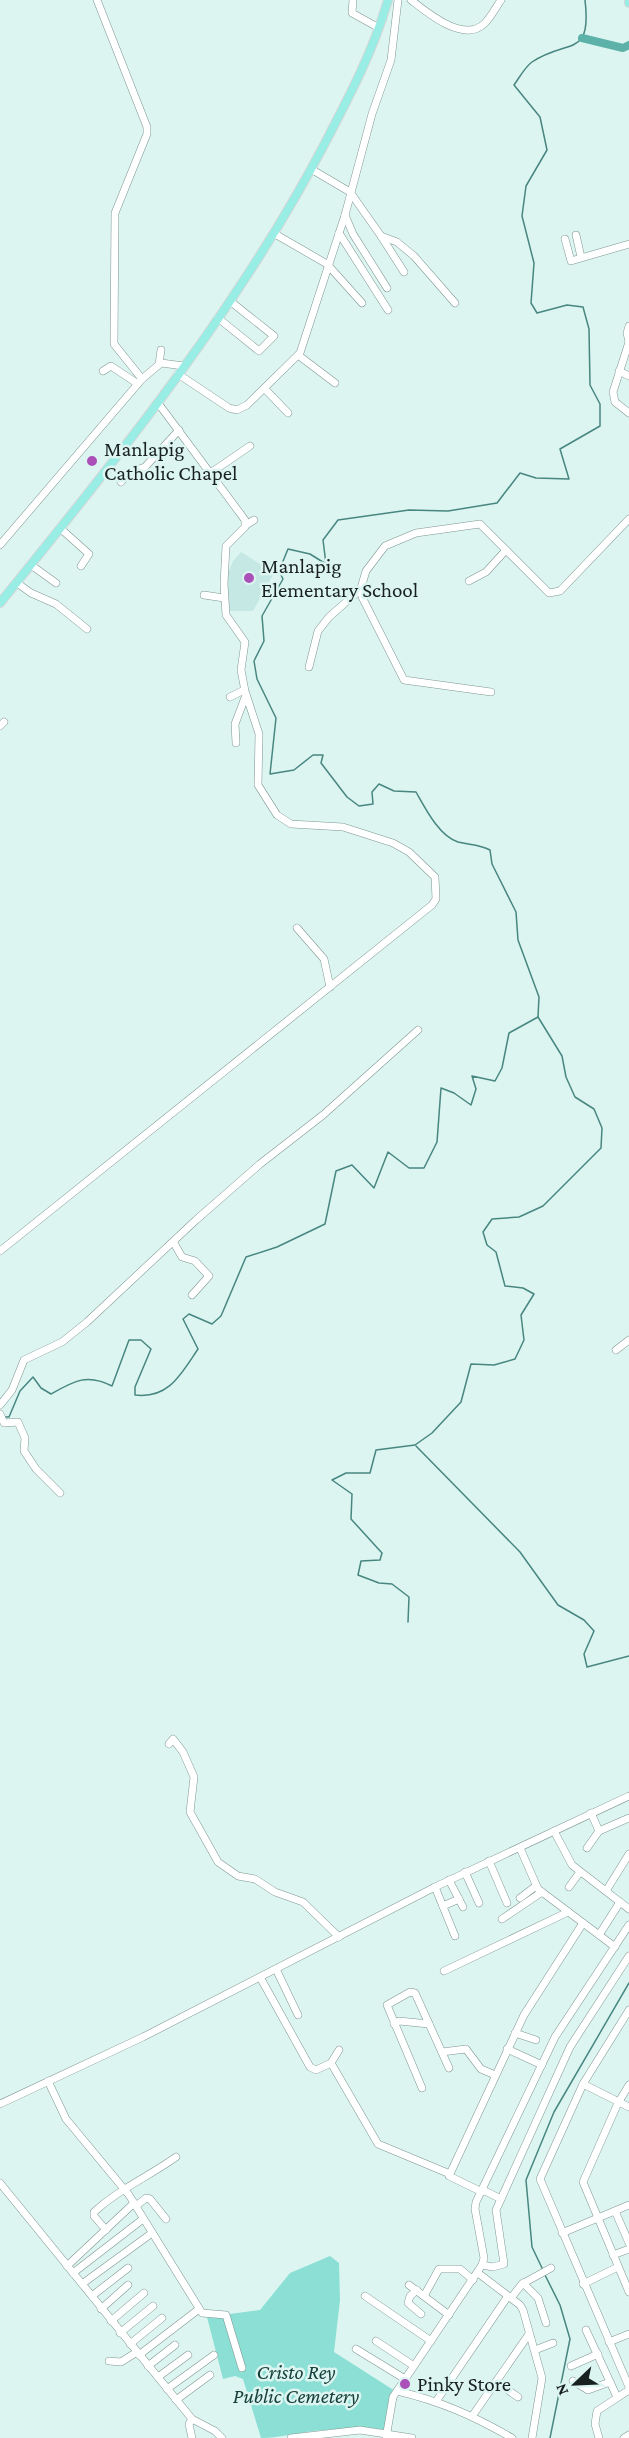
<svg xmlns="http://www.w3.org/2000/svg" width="629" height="2438" viewBox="0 0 629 2438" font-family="'Crimson Pro',serif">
<rect width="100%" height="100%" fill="#dcf5f1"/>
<path fill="#c6e8e4" d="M241 552 274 573 253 611H230L224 583 233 561Z"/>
<path fill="#8bdfd5" d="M330 2256 339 2263 340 2300 334 2352 395 2391 385 2429C361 2428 337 2428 313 2431 295 2433 279 2438 261 2438L243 2379 235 2376 223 2379 207 2317 260 2310 290 2273Z"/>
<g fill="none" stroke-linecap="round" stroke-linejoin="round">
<g stroke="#488680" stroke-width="1.5">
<path d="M4 1417H9L20 1391 33 1377 41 1388 51 1394C74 1381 87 1373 112 1386L129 1340H141L151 1349 135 1387V1395C169 1399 181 1374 198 1349L183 1319 189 1314 212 1324 221 1316 246 1257 277 1247 325 1224 336 1171 352 1165 374 1188 388 1152 409 1168H424L437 1142 441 1088 454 1093 471 1105 476 1089 472 1076 495 1081 502 1068 509 1033 538 1017 539 997 518 940 516 912 492 864 490 850C479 844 470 845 458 842 439 836 425 808 416 792L394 791 379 784 372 792 373 804 359 806 347 797 321 763 323 755H313L294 770 270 774 276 718 257 679 254 661 264 641 262 616 283 579 279 571 288 549 310 554 326 564 323 540 338 520 409 510 448 511 497 503 520 473 536 478 569 479 560 449 600 426V404L590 385 589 329 583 307 567 305 537 313 531 303 534 263 522 216 526 186 547 150 540 117 514 85C519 78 525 67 532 62 568 38 592 59 585 0"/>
<path d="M416 1446 520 1552 558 1605 584 1620 594 1631 584 1654 587 1667 629 1656"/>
<path d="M408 1622 409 1597 392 1584 379 1583 358 1575 361 1561 380 1560 382 1553 351 1519 352 1494 332 1480 346 1473H370L376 1450 415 1445 432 1433 461 1402 471 1364 494 1365 515 1359 524 1340 521 1315 534 1294 523 1288 505 1286 496 1252 487 1245 483 1232 492 1219 519 1217 543 1206 601 1148 602 1128 594 1109 575 1097 566 1077 562 1056 538 1017"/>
<path d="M543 2270 532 2247 526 2180 554 2112 629 1983"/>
<path d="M545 2275 560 2305 570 2339 550 2438"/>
</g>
<path stroke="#5cb2a9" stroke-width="8" d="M582 38 623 48 629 45"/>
<g stroke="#7f9692" stroke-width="8">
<g id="minor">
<path d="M97 0 147 127V134L115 213 114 344 142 379 161 363 184 366"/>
<path d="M353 0 352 13 379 28"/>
<path d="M411 0C428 13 464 44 485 23 491 17 496 7 501 0"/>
<path d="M311 169 350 192 381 236 397 242 414 256 455 303"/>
<path d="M345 215 353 234 387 288"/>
<path d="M339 233 388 310"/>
<path d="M275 234 327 264 362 303"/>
<path d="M576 235 581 257"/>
<path d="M381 236 404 272"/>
<path d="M565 239 571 261 629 244"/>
<path d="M218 318 259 351 274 336 230 301"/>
<path d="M629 326 627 333 629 342"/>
<path d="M629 342 613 392 615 402 629 413"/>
<path d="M298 355 335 383"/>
<path d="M159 364 161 350"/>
<path d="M103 371 111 366 138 384"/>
<path d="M619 371 629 376"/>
<path d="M178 374 229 408 237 410 247 405 300 353 345 215 372 114 391 60 398 0"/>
<path d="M265 389 288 413"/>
<path d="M212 472 250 446"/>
<path d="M121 482 128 473 145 467 179 430"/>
<path d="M246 525 254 520"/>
<path d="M60 528 89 554 81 566"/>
<path d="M0 545 142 379"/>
<path d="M31 565 56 583"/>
<path d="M469 581 486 572 506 550"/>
<path d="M17 583 31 593 56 604 87 629"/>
<path d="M204 595 224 598"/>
<path d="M309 667 318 631 329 617 361 589"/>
<path d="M491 692 404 680 362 597 361 588 366 571 385 546 416 533 480 524 549 593 560 591 629 519"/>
<path d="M230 697 244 690"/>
<path d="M0 726 4 722"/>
<path d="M236 743 235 724 246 695"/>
<path d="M297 928 324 959 330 987"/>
<path d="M174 1243 182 1257 195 1261 209 1276 192 1295"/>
<path d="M0 1251 432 905 436 899 435 877 409 852 393 843 343 827 291 824 277 815 258 785 259 734 245 691 241 670 245 642 226 615 224 584 226 546 245 527V520L158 403"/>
<path d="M616 1350 629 1340"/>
<path d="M0 1405 12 1390 24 1360 62 1342 87 1322 196 1220 260 1164 323 1115 418 1030"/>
<path d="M0 1414 4 1423 18 1422 25 1438 24 1451 36 1469 60 1493"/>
<path d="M169 1744 173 1739 183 1752 194 1777 190 1812 218 1862 238 1876 255 1879 275 1892 303 1902 339 1937"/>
<path d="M554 1831 572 1865 629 1909"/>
<path d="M599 1831 629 1818"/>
<path d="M520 1848 538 1889 615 1947"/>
<path d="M587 1848 599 1831 591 1813"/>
<path d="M489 1861 507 1903"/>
<path d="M465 1872 479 1903"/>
<path d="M449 1880 463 1907"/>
<path d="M435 1887 455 1936"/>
<path d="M569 1887 580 1872"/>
<path d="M606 1891 629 1854"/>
<path d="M520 1898 536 1886"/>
<path d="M443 1906 459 1899"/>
<path d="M502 1919 542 1892"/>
<path d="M599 1935 620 1902"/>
<path d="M276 1969 298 2015"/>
<path d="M444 1971 568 1912"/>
<path d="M260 1977 310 2067 316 2070 331 2063 339 2050"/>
<path d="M629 2010 583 2084 540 2179 629 2387"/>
<path d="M394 2024 399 2021 429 2024"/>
<path d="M515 2033 536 2040"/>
<path d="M507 2049 542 2065"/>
<path d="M442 2052 466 2049 481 2069 495 2075"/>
<path d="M331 2063 378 2144 450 2174"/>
<path d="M48 2081 66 2119 129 2195 202 2313 226 2315 242 2368"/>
<path d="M583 2084 629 2107"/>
<path d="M629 2085 618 2103 583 2182 629 2292"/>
<path d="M422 2088 387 2005 410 1992 415 1993 449 2068"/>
<path d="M0 2104 143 2037 435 1887 629 1796"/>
<path d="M0 2183 192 2419 215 2431 222 2438"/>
<path d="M483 2190 501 2199"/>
<path d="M482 2192 449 2176 524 2015 583 1923"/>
<path d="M136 2206 146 2198 150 2199 166 2219"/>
<path d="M615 2211 629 2243"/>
<path d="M106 2230 94 2216V2212C119 2189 148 2177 176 2157"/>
<path d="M562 2233 629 2205"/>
<path d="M613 2255 629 2249"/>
<path d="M482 2265 493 2267 504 2264 496 2210 570 2047 629 1956"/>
<path d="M67 2266 134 2203"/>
<path d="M73 2273 143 2219"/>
<path d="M478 2273 520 2305 523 2310 542 2378 532 2438"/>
<path d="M523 2283 538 2298 546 2323"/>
<path d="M82 2284 152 2233"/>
<path d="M583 2284 618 2267"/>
<path d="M409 2285 449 2315"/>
<path d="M417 2290 410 2296 408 2303 421 2314"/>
<path d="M92 2296 128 2268"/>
<path d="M365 2296 431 2341"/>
<path d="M424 2296 439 2269H460L473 2280"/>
<path d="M511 2298 522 2284 551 2268"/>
<path d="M101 2309 128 2285"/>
<path d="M111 2321 144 2293"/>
<path d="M586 2330 617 2397"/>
<path d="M120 2333 153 2306"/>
<path d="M376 2341 414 2366"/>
<path d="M609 2342 629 2334"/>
<path d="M130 2344 162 2318"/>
<path d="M356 2349 405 2379"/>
<path d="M535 2350 553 2343"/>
<path d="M139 2355 199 2309"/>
<path d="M109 2361 121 2362 137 2352"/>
<path d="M148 2366 175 2345"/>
<path d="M571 2366 598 2354"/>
<path d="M158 2377 188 2355"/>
<path d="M573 2381 588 2390 610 2382"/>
<path d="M496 2382 518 2397"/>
<path d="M167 2389 214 2355"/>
<path d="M397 2391C440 2401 474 2416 512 2438"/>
<path d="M176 2400 210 2375"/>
<path d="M437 2400 508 2296"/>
<path d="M473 2415 529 2334"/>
<path d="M192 2419 189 2424 192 2438"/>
<path d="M291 2438 360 2430 412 2438"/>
<path d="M386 2438 393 2397 482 2265 484 2258 475 2209 476 2202 555 2037 629 1925"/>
<path d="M599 2438 595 2424 597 2411 629 2390"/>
<path d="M624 2438 629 2435"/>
</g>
</g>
<g stroke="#d5d7d7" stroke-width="10">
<g id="major">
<path d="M629 0V3"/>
<path d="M0 603C117 458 237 311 324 145 349 97 373 52 388 0"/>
</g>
</g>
<use href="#minor" stroke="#fff" stroke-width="7"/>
<use href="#major" stroke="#98ede5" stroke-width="8"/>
</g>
<g fill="#ab4fb9" stroke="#dcf5f1" stroke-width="2">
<circle cx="92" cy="461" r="6"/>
<circle cx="249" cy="578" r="6"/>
<circle cx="405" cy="2384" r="6"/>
</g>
<g text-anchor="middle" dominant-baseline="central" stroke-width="5" stroke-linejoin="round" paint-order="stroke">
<g font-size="21" fill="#182120" stroke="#dcf5f1" text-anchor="start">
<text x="104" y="449">Manlapig<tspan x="104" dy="24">Catholic Chapel</tspan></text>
<text x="261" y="566">Manlapig<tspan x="261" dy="24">Elementary School</tspan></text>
<text x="417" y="2384">Pinky Store</text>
</g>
<g font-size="21" font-style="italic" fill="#17403c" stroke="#dcf5f1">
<text x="296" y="2372">Cristo Rey<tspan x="296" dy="24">Public Cemetery</tspan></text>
</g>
</g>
<g transform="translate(575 2384) rotate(247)" stroke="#dcf5f1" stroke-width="4.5" paint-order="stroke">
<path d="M0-4.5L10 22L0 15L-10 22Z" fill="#182120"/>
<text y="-9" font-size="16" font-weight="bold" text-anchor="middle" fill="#182120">N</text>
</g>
</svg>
